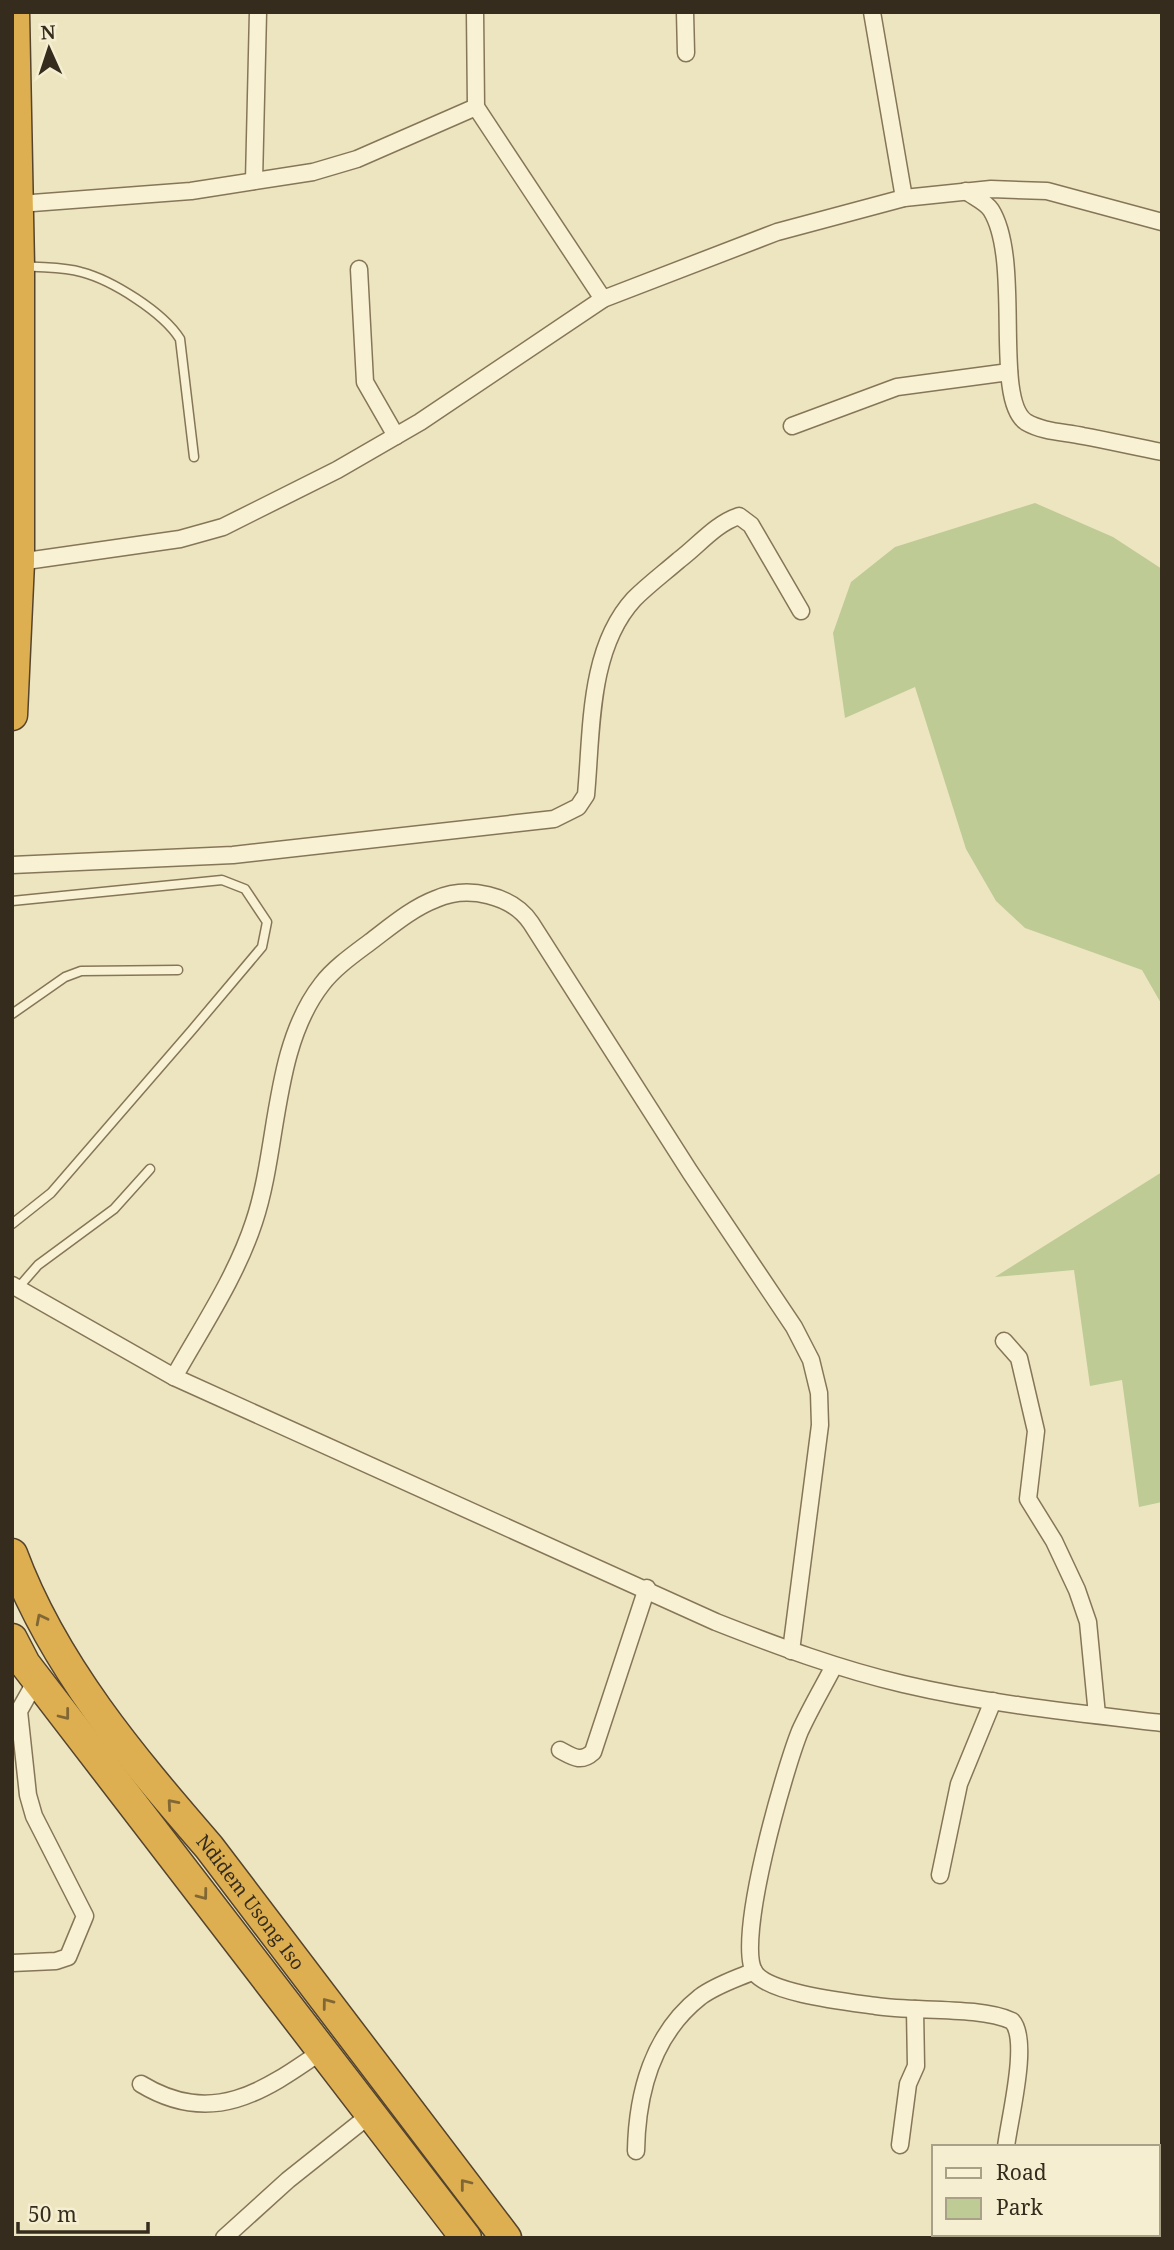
<svg xmlns="http://www.w3.org/2000/svg" width="1174" height="2250" viewBox="0 0 1174 2250" font-family="'Noto Serif',serif">
<rect width="100%" height="100%" fill="#ede5c0"/>
<g fill="#becb95">
<path d="M1035 503 1113 537 1162 569V1005L1142 970 1025 928 996 901 966 849 915 687 845 718 833 633 851 582 895 547Z"/>
<path d="M1162 1172V1502L1139 1507 1122 1380 1090 1386 1074 1270 995 1277Z"/>
</g>
<g fill="none" stroke-linecap="round" stroke-linejoin="round">
<g stroke="#867658" stroke-width="11">
<g id="lane">
<path d="M26 266C43 268 64 267 81 272 112 280 163 312 180 339L194 457"/>
<path d="M12 901 222 880 245 889 267 922 262 947 192 1030 51 1193 12 1224"/>
<path d="M12 1014 65 977 81 971 178 970"/>
<path d="M18 1288 38 1265 114 1209 150 1169"/>
</g>
</g>
<g stroke="#867658" stroke-width="19">
<g id="street">
<path d="M475 12 476 107 603 299"/>
<path d="M685 12 686 53"/>
<path d="M872 12 904 198"/>
<path d="M254 181 258 12"/>
<path d="M966 191C974 197 986 202 991 210 1023 261 992 399 1026 422 1043 432 1065 432 1083 436 1110 441 1136 447 1162 452"/>
<path d="M19 204 191 191 313 172 357 159 476 107"/>
<path d="M359 269 365 382 396 436"/>
<path d="M792 426 897 387 1009 372"/>
<path d="M19 562 180 539 223 527 337 470 420 422 603 299 777 232 904 198 991 189 1047 191 1162 222"/>
<path d="M12 865 233 855 554 819 578 807 586 795C592 731 588 649 634 599 648 585 664 573 679 560 699 545 715 524 739 516L751 525 801 611"/>
<path d="M12 1285 174 1377 716 1622C777 1646 839 1669 903 1684 988 1704 1076 1713 1162 1723"/>
<path d="M1004 1341 1019 1358 1036 1431 1028 1499 1054 1541 1077 1590 1088 1622 1097 1715"/>
<path d="M174 1377C202 1327 236 1277 254 1222 279 1148 272 1048 322 984 334 968 354 954 370 942 390 927 412 908 436 899 468 885 512 895 531 923L690 1172 794 1327 811 1360 819 1393 820 1425 791 1651"/>
<path d="M834 1666C823 1687 810 1709 800 1731 785 1768 734 1943 755 1973 771 1994 849 2002 876 2006 914 2012 980 2006 1012 2021 1030 2040 1009 2120 1006 2147"/>
<path d="M560 1750C573 1757 581 1763 593 1752L647 1588"/>
<path d="M940 1875 959 1784 993 1701"/>
<path d="M12 1963 56 1961 68 1957 85 1916 34 1816 28 1795 19 1711 37 1679"/>
<path d="M141 2084C212 2127 263 2092 322 2051"/>
<path d="M900 2145 908 2084 916 2066 915 2009"/>
<path d="M636 2151C637 2093 653 2034 700 1997 716 1985 736 1979 754 1971"/>
<path d="M224 2238 288 2180 371 2114"/>
</g>
</g>
<g stroke="#54432d" stroke-width="33">
<g id="highway">
<path d="M12 715 19 562V266L14 12"/>
<path id="s1" d="M12 1554C53 1665 132 1758 209 1847L506 2238"/>
<path d="M12 1639 25 1664 466 2238"/>
</g>
</g>
<use href="#lane" stroke="#f8f1d3" stroke-width="8"/>
<use href="#street" stroke="#f8f1d3" stroke-width="16"/>
<use href="#highway" stroke="#ddaf51" stroke-width="30"/>
</g>
<defs><path id="oneway-chevron" d="M-2-3.5L2.5 0L-2 3.5" fill="none" stroke-width="1.6" stroke-linecap="round" stroke-linejoin="round" transform="scale(1.75)"/></defs>
<g stroke="#816734">
<use href="#oneway-chevron" transform="translate(41 1619) rotate(-117)"/>
<use href="#oneway-chevron" transform="translate(65 1715) rotate(52)"/>
<use href="#oneway-chevron" transform="translate(172 1804) rotate(-131)"/>
<use href="#oneway-chevron" transform="translate(203 1895) rotate(53)"/>
<use href="#oneway-chevron" transform="translate(327 2003) rotate(-127)"/>
<use href="#oneway-chevron" transform="translate(465 2184) rotate(-128)"/>
</g>
<g text-anchor="middle" dominant-baseline="central" stroke-width="5" stroke-linejoin="round" paint-order="stroke">
<g font-size="19" fill="#362c1d" stroke="#f5eed0">
<text stroke="none"><textPath href="#s1" startOffset="424">Ndidem Usong Iso</textPath></text>
</g>
</g>
<rect width="1174" height="2250" fill="none" stroke="#362c1d" stroke-width="28"/>
<rect x="932" y="2145" width="228" height="91" fill="#f5eed0" stroke="#a9a088" stroke-width="2"/>
<rect x="946" y="2168" width="35" height="10" fill="#f8f1d3" stroke="#a9a088" stroke-width="2"/>
<text x="996" y="2180" font-size="21" fill="#362c1d">Road</text>
<rect x="946" y="2198" width="35" height="21" fill="#becb95" stroke="#a9a088" stroke-width="2"/>
<text x="996" y="2215" font-size="21" fill="#362c1d">Park</text>
<g transform="translate(49 49) rotate(357)" stroke="#f5eed0" stroke-width="5" paint-order="stroke">
<path d="M0-5L12 26L0 18L-12 26Z" fill="#362c1d"/>
<text y="-10" font-size="19" font-weight="bold" text-anchor="middle" fill="#362c1d">N</text>
</g>
<path d="M18 2222v10h130v-10" fill="none" stroke="#362c1d" stroke-width="3.5"/>
<text x="28" y="2222" font-size="21" fill="#362c1d" stroke="#f5eed0" stroke-width="5" paint-order="stroke">50 m</text>
</svg>
